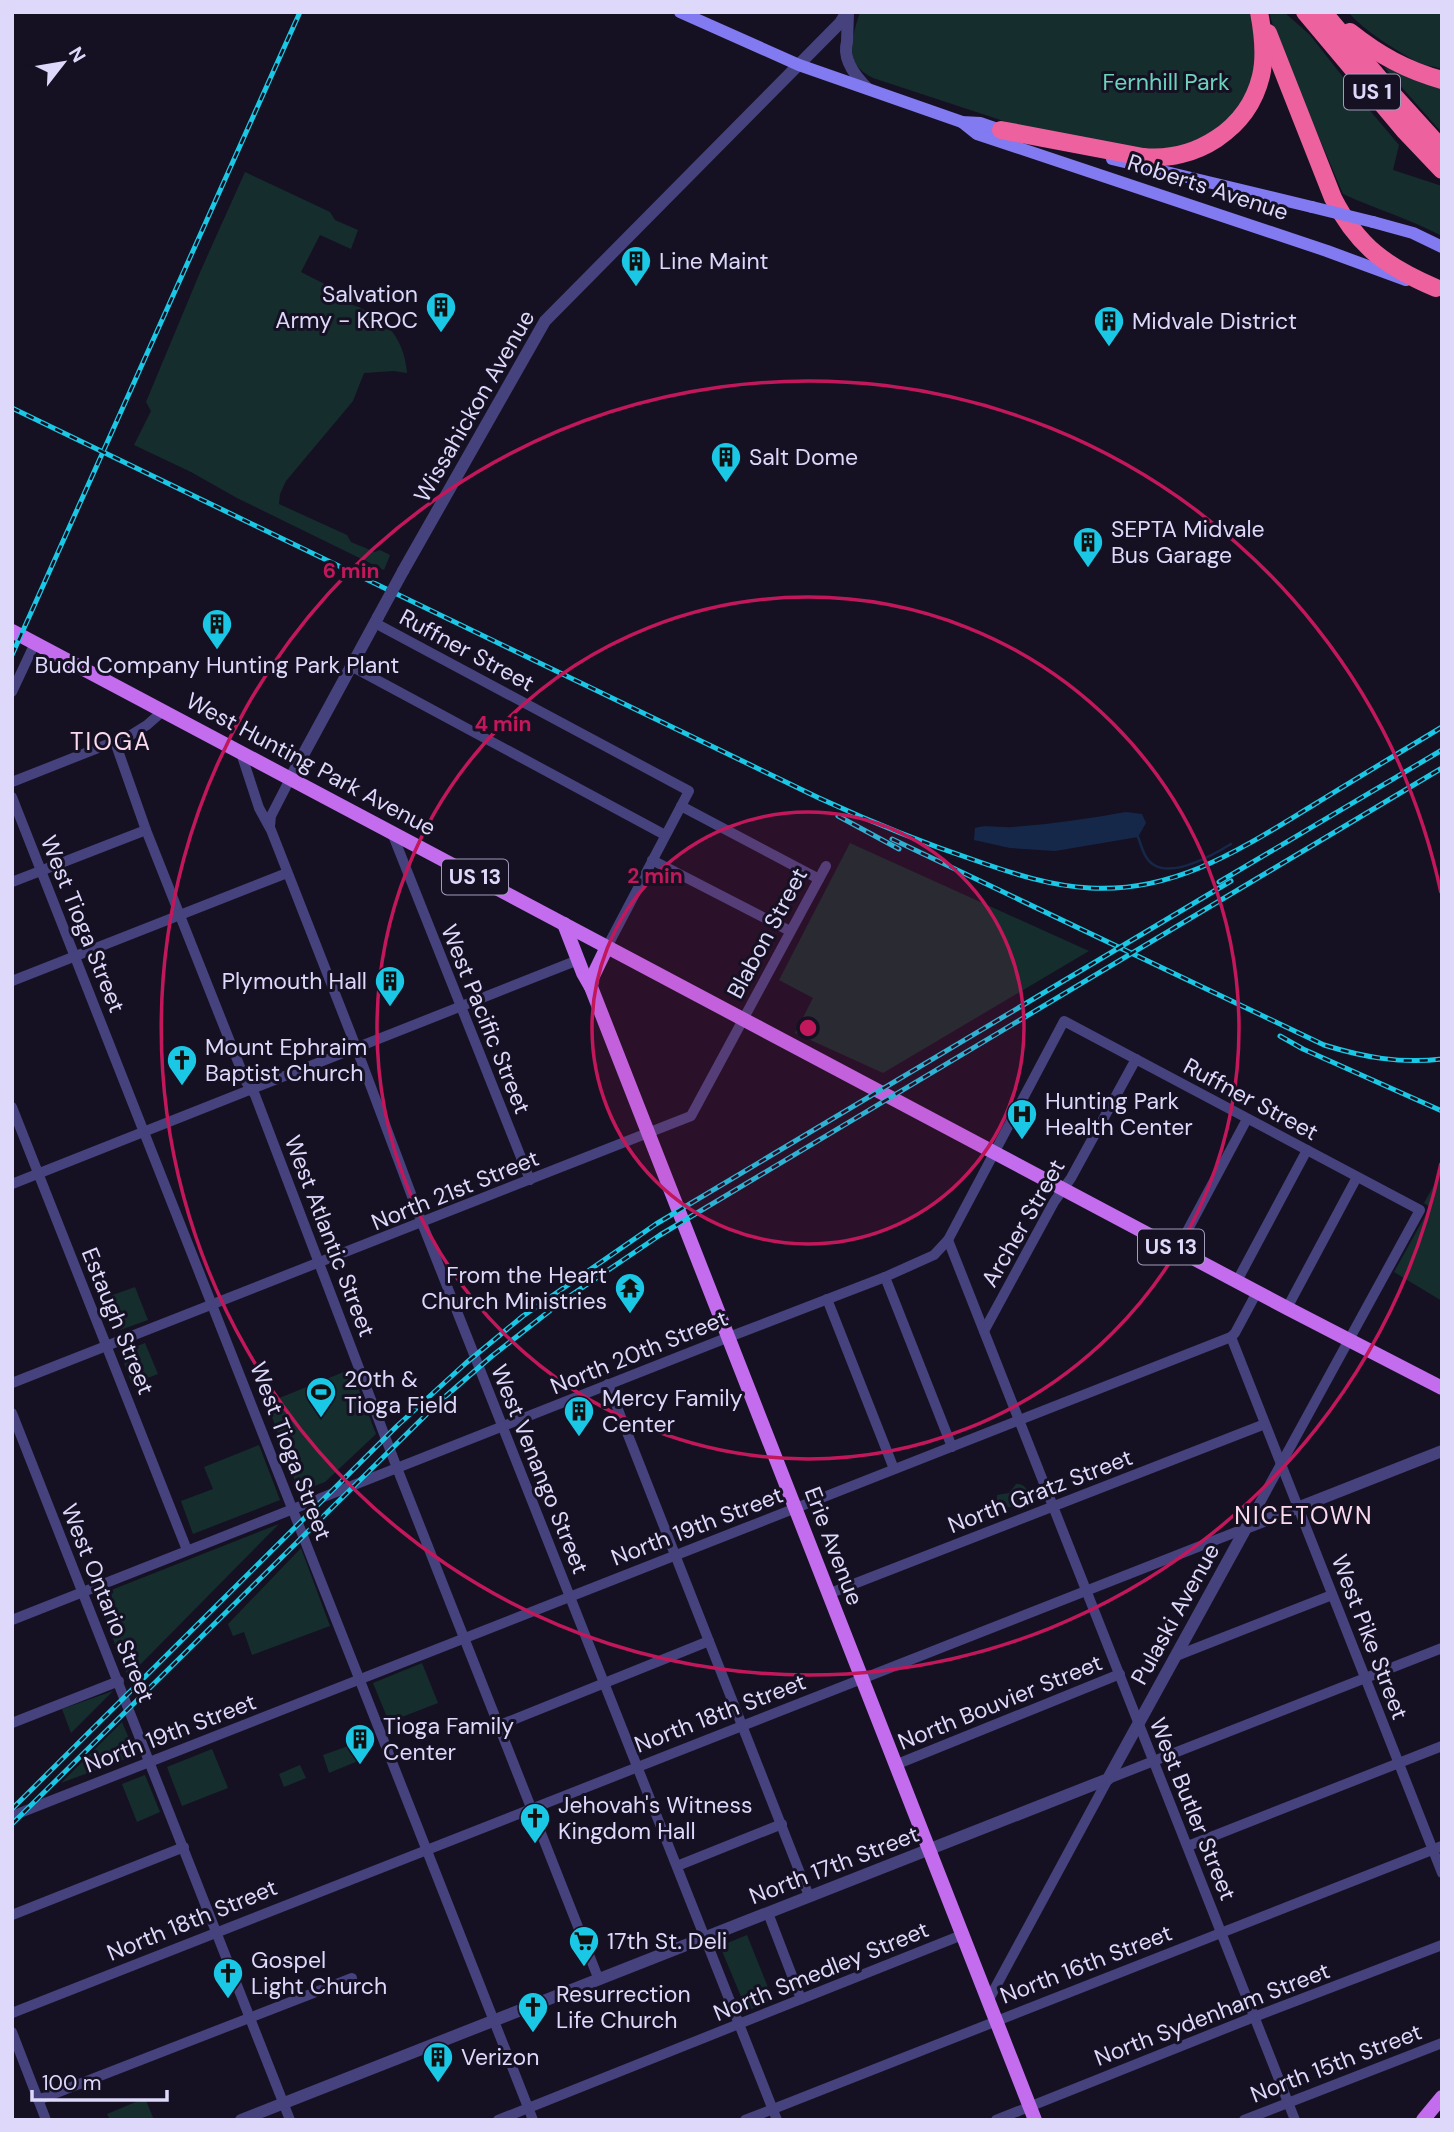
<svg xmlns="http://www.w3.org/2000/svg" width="1454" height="2132" viewBox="0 0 1454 2132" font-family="'DM Sans',sans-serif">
<rect width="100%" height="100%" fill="#151123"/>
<g fill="#152d2d">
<path d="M860 12H1249L1254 22 1257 74 1227 126 1169 154 1019 126 873 78C842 63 852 38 860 12Z"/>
<path d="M1269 12H1284L1310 35 1361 100 1399 145 1393 170 1442 186V236C1410 219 1376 209 1343 194L1275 33Z"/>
<path d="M1348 12H1442V69C1434 66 1422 65 1415 61 1390 46 1367 33 1348 12Z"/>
<path d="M1384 67 1442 87V133Z"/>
<path d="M245 172 330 212 335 220 358 230 351 249 320 235 301 272 348 296 347 303C382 314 404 335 407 373L394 371 364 373 353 401 286 481 280 494 279 504 347 535 351 542 375 552 380 550 390 555 384 570 237 498 191 472 134 445 151 411 146 402 201 270Z"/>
<path d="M850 843 1089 951 883 1073 795 1033 813 998 779 980Z"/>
<path d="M1442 1171V1301L1394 1272 1430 1207 1424 1203Z"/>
<path d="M135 1287 148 1320 120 1330 107 1297Z"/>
<path d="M145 1343 158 1374 132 1384 120 1353Z"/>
<path d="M351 1369 376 1434 325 1482 299 1492 267 1403Z"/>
<path d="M259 1445 280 1500 193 1534 181 1501 213 1489 204 1467Z"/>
<path d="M1016 1484C1024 1483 1028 1490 1030 1496L1025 1500 1019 1497 1017 1505 1006 1508 997 1502V1495L1009 1493Z"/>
<path d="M279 1524 128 1677 96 1596Z"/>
<path d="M301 1548 330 1626 252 1655 244 1632 233 1636 228 1624Z"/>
<path d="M422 1663 438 1703 389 1722 373 1683Z"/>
<path d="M113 1691 71 1733 62 1709Z"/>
<path d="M122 1722 136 1755 61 1783Z"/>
<path d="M351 1745 358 1761 329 1773 323 1755Z"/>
<path d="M212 1749 228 1788 182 1806 167 1767Z"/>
<path d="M300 1765 306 1778 284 1787 279 1774Z"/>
<path d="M145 1775 160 1812 137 1822 122 1784Z"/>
<path d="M747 1935 773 2000 747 2011 720 1946Z"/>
<path d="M145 2098 154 2120H110L107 2114Z"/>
</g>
<path fill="#162849" d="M1126 812 1142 814 1146 823 1138 837 1055 851 1010 848 974 840 975 828C986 824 1000 828 1013 827 1051 824 1088 819 1126 812Z"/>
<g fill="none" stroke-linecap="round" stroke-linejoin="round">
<path stroke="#162849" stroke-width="2.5" d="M1138 837C1142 847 1144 859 1154 865 1174 877 1213 855 1231 844"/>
<g stroke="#46427d" stroke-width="10">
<path d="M375 623 689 791 607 947"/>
<path d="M351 666 665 835"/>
<path d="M12 692 35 643"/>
<path d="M115 742 146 830 246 1082 255 1095 397 1468 599 1980"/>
<path d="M241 753 259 808 271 830 356 1047 422 1223 777 2120"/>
<path d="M12 782 131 735 147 725 163 711"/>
<path d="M12 797 533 2120"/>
<path d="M681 806 819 879"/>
<path d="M270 826 271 816 290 779"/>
<path d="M392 833 530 1180"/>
<path d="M652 860 790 931"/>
<path d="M12 882 146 830"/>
<path d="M12 981 287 873"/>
<path d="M12 1107 187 1550"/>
<path d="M12 1184 578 960"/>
<path d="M948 1240 1295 2120"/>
<path d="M1177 1250 1247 1119"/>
<path d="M885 1277 952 1447"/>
<path d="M1237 1281 1307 1150"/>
<path d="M827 1299 894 1469"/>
<path d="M1287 1308 1357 1177"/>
<path d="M984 1331 1054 1202 1071 1178 1136 1059"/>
<path d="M1231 1337 1442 1873"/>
<path d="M12 1383 691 1116 826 866"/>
<path d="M608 1384 809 1896"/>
<path d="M12 1413 290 2120"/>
<path d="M828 1594 1265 1424"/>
<path d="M12 1620 729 1337 885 1277 934 1255 948 1240 1064 1021 1420 1210 1246 1528 12 2013"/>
<path d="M1176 1656 1332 1595"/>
<path d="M12 1723 119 1681"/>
<path d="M500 1725 709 1641"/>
<path d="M895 1765 1120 1674"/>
<path d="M12 1816 1231 1337 1235 1333 1257 1292"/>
<path d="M1188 1846 1442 1746"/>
<path d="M677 1866 782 1824"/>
<path d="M768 1913 801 1999"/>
<path d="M12 1915 184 1847"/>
<path d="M988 2001 1108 1779 1442 1648"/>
<path d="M12 2032 46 2120"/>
<path d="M38 2100 352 1978"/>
<path d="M498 2120 962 1935"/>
<path d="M745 2120 1442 1846"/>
<path d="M996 2120 1254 2017 1442 1945"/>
<path d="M1244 2120 1442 2043"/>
</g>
<g stroke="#46427d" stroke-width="12">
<path d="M848 13 847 42C842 59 856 77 868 89"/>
<path d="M403 571 545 321 840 23 847 12"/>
<path d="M290 779 378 617"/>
<path d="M241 2120 1108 1779 1246 1528 1442 1451"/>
</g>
<g stroke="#827af0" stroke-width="12">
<path d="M680 12 799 65 962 122 980 123 1006 132"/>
<path d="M962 122 977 134 1327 251 1406 280"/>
<path d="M1112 159 1312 207"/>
<path d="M1373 222 1413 233 1442 247"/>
</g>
<g stroke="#c36cee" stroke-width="14">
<path d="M12 631 1287 1308 1442 1388"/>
<path d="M564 924 583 973 591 987 1035 2120"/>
<path d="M591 987 592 978 607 947"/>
<path d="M1423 2120 1442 2097"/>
</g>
<g stroke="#ed619e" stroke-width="18">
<path d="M1305 12 1404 130 1442 170"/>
<path d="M1323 12 1394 96 1442 149"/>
<path d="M1350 32C1379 55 1406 70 1442 80"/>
<path d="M1268 33 1333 198C1358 247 1387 267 1436 288"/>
<path d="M1001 130 1143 157C1195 162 1248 130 1261 76 1266 55 1263 33 1259 12"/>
</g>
<g stroke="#1ac8e5" stroke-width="5">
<g id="rail">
<path d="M12 408 819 798C871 822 923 843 977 861 1014 874 1051 886 1090 888 1177 893 1244 847 1315 804 1357 778 1399 753 1442 727"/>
<path d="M12 655 300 12"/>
<path d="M838 816 899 849"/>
<path d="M892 839 1324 1045C1363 1057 1400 1064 1442 1059"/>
<path d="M1219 882 1442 750"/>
<path d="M1280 1036 1303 1049 1442 1111"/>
<path d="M12 1809 397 1426 466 1363 523 1316 656 1224 1231 881"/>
<path d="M12 1824 439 1402 492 1356 561 1302 660 1235 1442 768"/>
</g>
</g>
<use href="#rail" stroke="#151123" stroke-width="2.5" stroke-dasharray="8" stroke-linecap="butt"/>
<path stroke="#46427d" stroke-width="12" d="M378 617 403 571"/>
<path stroke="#827af0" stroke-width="12" d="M1312 207 1373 222"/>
</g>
<circle cx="808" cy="1028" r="216" fill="#c2185b" fill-opacity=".12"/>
<g fill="none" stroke="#c2185b" stroke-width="3.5">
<circle cx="808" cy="1028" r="216"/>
<circle cx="808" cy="1028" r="431"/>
<path d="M1441 1163A647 647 0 1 1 1441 893"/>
</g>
<defs>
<g id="building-pin" transform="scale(1.575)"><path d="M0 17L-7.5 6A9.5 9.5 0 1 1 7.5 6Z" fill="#1ac8e5" stroke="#151123"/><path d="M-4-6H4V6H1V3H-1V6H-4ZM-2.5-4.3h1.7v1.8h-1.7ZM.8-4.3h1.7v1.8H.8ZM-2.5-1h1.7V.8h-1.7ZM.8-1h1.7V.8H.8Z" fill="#111"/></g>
<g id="church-pin" transform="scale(1.575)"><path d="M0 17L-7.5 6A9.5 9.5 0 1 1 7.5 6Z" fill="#1ac8e5" stroke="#151123"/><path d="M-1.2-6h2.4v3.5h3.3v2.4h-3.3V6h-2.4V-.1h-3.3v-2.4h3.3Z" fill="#111"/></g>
<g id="hospital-pin" transform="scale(1.575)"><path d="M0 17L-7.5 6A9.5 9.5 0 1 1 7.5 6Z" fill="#1ac8e5" stroke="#151123"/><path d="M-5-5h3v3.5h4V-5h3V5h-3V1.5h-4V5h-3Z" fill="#111"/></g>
<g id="temple-pin" transform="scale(1.575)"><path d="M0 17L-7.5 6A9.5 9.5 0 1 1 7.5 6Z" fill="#1ac8e5" stroke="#151123"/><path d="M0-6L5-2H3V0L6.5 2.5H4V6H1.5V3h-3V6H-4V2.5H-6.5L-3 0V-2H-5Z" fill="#111"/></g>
<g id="stadium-pin" transform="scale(1.575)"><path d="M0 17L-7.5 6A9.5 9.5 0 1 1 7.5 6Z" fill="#1ac8e5" stroke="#151123"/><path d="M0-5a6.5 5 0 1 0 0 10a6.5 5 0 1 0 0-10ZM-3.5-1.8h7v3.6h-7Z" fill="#111"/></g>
<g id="supermarket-pin" transform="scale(1.575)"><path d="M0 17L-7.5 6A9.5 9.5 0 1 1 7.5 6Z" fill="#1ac8e5" stroke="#151123"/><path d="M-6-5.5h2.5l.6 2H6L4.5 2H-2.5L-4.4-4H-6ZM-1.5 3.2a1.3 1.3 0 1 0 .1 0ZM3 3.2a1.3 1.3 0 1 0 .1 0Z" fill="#111"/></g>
</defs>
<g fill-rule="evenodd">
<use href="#building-pin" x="636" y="261"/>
<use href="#building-pin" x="441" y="307"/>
<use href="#building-pin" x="1109" y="321"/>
<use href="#building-pin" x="726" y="457"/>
<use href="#building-pin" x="1088" y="542"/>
<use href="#building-pin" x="217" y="624"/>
<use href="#building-pin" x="390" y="981"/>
<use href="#church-pin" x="182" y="1060"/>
<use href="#hospital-pin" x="1022" y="1114"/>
<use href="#temple-pin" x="630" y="1288"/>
<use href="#stadium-pin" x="321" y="1392"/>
<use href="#building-pin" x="579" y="1411"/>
<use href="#building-pin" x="360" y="1739"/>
<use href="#church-pin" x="535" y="1818"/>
<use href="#supermarket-pin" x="584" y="1941"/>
<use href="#church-pin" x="228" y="1973"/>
<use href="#church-pin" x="533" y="2007"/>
<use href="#building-pin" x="438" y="2057"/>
</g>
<g text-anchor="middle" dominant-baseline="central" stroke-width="6" stroke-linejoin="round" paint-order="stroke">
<g fill="#151123" stroke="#a29cba" stroke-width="2">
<rect x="1344" y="74.5" width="56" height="35" rx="5"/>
<rect x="442" y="859.5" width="66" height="35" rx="5"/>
<rect x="1138" y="1229.5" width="66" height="35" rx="5"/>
</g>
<g font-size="21" font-weight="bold" fill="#ded8fb">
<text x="1372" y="92">US 1</text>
<text x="475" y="877">US 13</text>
<text x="1171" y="1247">US 13</text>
</g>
<g font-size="23" fill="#6cd3be" stroke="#151123">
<text x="1166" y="82">Fernhill Park</text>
</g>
<g font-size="23" fill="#ded8fb" stroke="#151123">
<text transform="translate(1208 187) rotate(18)">Roberts Avenue</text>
<text transform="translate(474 406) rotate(-60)">Wissahickon Avenue</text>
<text transform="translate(467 650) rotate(28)">Ruffner Street</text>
<text transform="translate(311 764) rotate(28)">West Hunting Park Avenue</text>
<text transform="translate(83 924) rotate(68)">West Tioga Street</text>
<text transform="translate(767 933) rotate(-62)">Blabon Street</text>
<text transform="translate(486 1019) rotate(68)">West Pacific Street</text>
<text transform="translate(1251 1099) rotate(28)">Ruffner Street</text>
<text transform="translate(455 1190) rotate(-22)">North 21st Street</text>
<text transform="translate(1023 1223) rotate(-60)">Archer Street</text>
<text transform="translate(330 1236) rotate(69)">West Atlantic Street</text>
<text transform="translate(118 1321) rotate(68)">Estaugh Street</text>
<text transform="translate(639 1352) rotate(-22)">North 20th Street</text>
<text transform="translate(291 1451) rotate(69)">West Tioga Street</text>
<text transform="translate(540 1469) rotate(68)">West Venango Street</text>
<text transform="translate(1040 1491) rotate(-21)">North Gratz Street</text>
<text transform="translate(697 1526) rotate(-21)">North 19th Street</text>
<text transform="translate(834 1546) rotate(69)">Erie Avenue</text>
<text transform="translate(108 1603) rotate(68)">West Ontario Street</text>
<text transform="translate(1175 1614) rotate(-61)">Pulaski Avenue</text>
<text transform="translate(1370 1637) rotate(69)">West Pike Street</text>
<text transform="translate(1000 1702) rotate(-22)">North Bouvier Street</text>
<text transform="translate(720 1713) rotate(-21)">North 18th Street</text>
<text transform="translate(170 1733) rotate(-21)">North 19th Street</text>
<text transform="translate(1193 1809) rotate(68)">West Butler Street</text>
<text transform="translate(834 1865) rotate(-21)">North 17th Street</text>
<text transform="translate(192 1920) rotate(-22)">North 18th Street</text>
<text transform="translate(1086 1964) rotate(-21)">North 16th Street</text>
<text transform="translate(821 1971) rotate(-22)">North Smedley Street</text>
<text transform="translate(1212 2014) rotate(-21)">North Sydenham Street</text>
<text transform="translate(1336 2063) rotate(-21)">North 15th Street</text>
</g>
<g font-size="23" fill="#ded8fb" stroke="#151123" text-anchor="start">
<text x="659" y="261">Line Maint</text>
<text x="418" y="294" text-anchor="end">Salvation<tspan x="418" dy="26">Army - KROC</tspan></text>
<text x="1132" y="321">Midvale District</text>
<text x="749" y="457">Salt Dome</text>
<text x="1111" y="529">SEPTA Midvale<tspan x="1111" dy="26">Bus Garage</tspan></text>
<text x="217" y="665" text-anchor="middle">Budd Company Hunting Park Plant</text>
<text x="367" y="981" text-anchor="end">Plymouth Hall</text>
<text x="205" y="1047">Mount Ephraim<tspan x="205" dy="26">Baptist Church</tspan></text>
<text x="1045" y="1101">Hunting Park<tspan x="1045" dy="26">Health Center</tspan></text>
<text x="607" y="1275" text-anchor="end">From the Heart<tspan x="607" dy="26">Church Ministries</tspan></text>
<text x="344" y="1379">20th &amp;<tspan x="344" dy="26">Tioga Field</tspan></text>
<text x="602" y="1398">Mercy Family<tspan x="602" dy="26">Center</tspan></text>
<text x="383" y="1726">Tioga Family<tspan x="383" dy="26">Center</tspan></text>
<text x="558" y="1805">Jehovah's Witness<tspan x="558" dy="26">Kingdom Hall</tspan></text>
<text x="607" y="1941">17th St. Deli</text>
<text x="251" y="1960">Gospel<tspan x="251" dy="26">Light Church</tspan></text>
<text x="556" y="1994">Resurrection<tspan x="556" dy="26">Life Church</tspan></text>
<text x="461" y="2057">Verizon</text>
</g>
<g font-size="24" letter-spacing="2" fill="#fbdaed" stroke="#151123">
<text x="111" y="741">TIOGA</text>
<text x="1304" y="1515">NICETOWN</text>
</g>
</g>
<circle cx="808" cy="1028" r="10" fill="#c2185b" stroke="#151123" stroke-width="3.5"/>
<g font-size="21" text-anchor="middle" font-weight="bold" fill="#c2185b" stroke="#151123" stroke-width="6" stroke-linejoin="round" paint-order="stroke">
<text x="351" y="578">6 min</text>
<text x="503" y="731">4 min</text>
<text x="655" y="883">2 min</text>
</g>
<rect width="1454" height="2132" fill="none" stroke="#ded8fb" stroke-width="28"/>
<g transform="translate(63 63) rotate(59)" stroke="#151123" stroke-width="5" paint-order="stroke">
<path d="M0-5L12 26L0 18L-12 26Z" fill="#ded8fb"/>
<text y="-10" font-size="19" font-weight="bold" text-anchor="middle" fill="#ded8fb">N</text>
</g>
<path d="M32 2090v10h135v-10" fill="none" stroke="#ded8fb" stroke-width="3.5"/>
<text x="42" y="2090" font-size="21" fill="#ded8fb" stroke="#151123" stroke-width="5" paint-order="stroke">100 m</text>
</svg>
